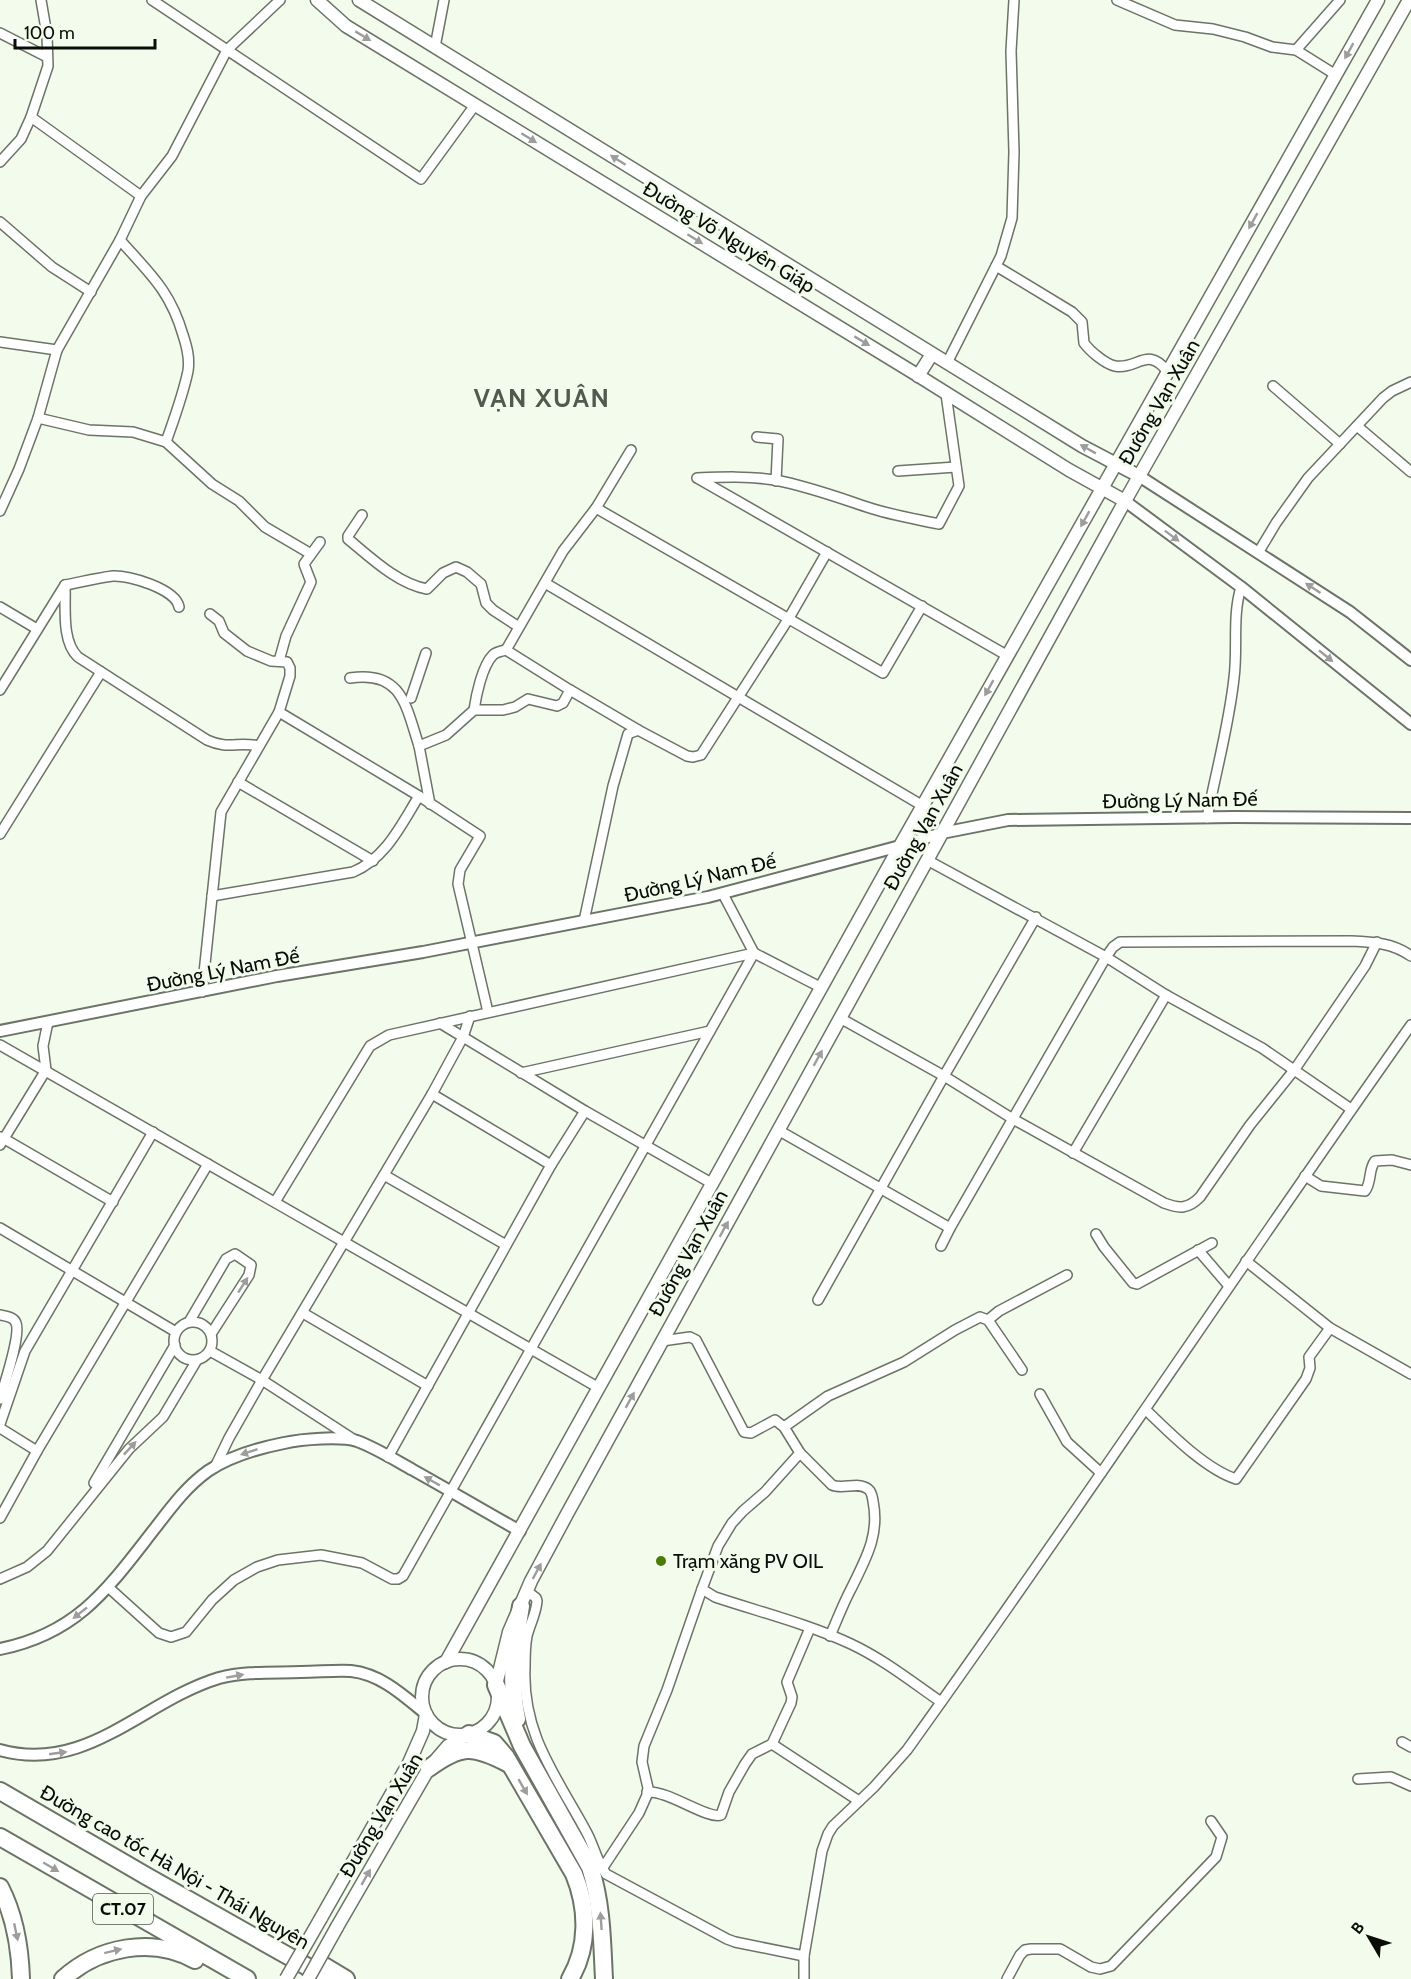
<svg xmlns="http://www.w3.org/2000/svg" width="1411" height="1979" viewBox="0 0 1411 1979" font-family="Cabin,sans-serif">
<rect width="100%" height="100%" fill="#f3fbed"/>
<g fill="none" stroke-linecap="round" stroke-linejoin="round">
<g stroke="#6c7367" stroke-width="12">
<g id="minor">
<path d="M152 0 421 179 475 105"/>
<path d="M1117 0 1175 25 1213 29 1245 37 1272 47 1296 50 1336 75"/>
<path d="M0 33 47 57"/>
<path d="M435 47 444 0"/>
<path d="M1296 50 1340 0"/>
<path d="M31 117 141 196"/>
<path d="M0 162 21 139 31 117 48 66 47 35 41 0"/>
<path d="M0 222 52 267 91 292"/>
<path d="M120 240C149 273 170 290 183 335 187 347 190 358 188 371 183 395 174 419 166 442"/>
<path d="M996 266 1072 312 1082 322 1084 343C1090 351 1105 364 1115 366 1138 370 1147 345 1168 372"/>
<path d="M0 342 57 350"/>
<path d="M947 363 1001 256 1012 218 1014 152 1011 51 1014 0"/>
<path d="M1273 386 1340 444"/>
<path d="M38 418 89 430 133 432 166 442 212 484 239 501 265 527 311 554"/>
<path d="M1357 426 1411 472"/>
<path d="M757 437 778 439 776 481"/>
<path d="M898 471 956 467"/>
<path d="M697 478C723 477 749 476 775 480 807 486 837 497 867 507 890 515 916 519 939 524L959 486 946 394"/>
<path d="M699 479 1008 656"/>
<path d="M596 508 883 673 922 606"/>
<path d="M0 511 19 469 38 418 57 350 120 240 141 196 172 156 227 50 280 0"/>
<path d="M362 515 348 536V539C371 558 398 584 427 589L443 573 456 567 467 572 481 584 486 603 493 610 519 627"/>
<path d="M1258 553 1276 523 1308 478 1383 398 1392 391 1411 382"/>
<path d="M545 583 923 806"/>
<path d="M65 585C66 606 61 641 78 657L207 740C229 750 237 741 259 746"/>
<path d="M0 607 37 629"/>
<path d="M279 661 286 636 311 582 304 564 320 542"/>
<path d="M350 678C402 670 406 706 419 746"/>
<path d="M0 690 65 585C81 582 97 578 113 576 129 575 176 589 179 607"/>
<path d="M570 690 638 730"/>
<path d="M411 698 426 653"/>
<path d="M474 710C476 696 482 666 493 655 496 652 501 651 506 650"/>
<path d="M279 712 419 796"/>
<path d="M238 782 373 861"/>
<path d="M430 804 419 746 446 735 474 710H503L515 707 528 699 557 706 563 703 570 690 506 650 563 551 596 508 631 450"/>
<path d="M1207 818C1216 771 1229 725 1234 678 1238 647 1232 617 1241 587"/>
<path d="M0 834 101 672"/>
<path d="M927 860 1106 957 1166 995 1262 1048 1351 1109"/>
<path d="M212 896 353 872C386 858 401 825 419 796L480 836 460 870 458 884 488 1012"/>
<path d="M584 921 613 786 628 734 638 730 687 756 693 757 701 755 789 618 827 552"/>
<path d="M202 992 221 812 279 712 290 676V668L287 662 271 661 247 651 224 633 219 621 210 614"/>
<path d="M840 1018 944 1076 1013 1119 1164 1203C1180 1209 1188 1209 1200 1197L1250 1125 1295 1069 1365 966 1377 942"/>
<path d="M440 1023 585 1111 713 1184"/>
<path d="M0 1045 599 1388"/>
<path d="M521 1073 710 1031"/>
<path d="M432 1094 551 1165"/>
<path d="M778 1130 950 1228"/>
<path d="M1 1137 113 1202"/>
<path d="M0 1145 46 1070 43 1046 48 1022"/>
<path d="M1073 1153 1166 995"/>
<path d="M384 1175 506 1245"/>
<path d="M1305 1176 1321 1186 1365 1191C1372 1182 1368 1170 1375 1161L1392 1160 1411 1165"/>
<path d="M275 1202 370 1046 389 1035 754 953 822 988"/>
<path d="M0 1228 176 1332"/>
<path d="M1096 1234 1104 1247 1133 1283 1137 1284 1212 1243"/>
<path d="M941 1246 950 1228 1106 957 1113 947 1120 942 1351 941C1373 942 1393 943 1411 956"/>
<path d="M1198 1250 1229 1286"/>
<path d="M1246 1261 1330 1328 1411 1374"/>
<path d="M818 1300 944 1076 1036 917"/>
<path d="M303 1313 428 1386"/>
<path d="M0 1315C6 1316 14 1317 16 1323 21 1335 4 1385 0 1399"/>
<path d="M988 1320 999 1311 1067 1275"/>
<path d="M189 1322 226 1259 235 1254 251 1265 249 1275 211 1334"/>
<circle cx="193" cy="1341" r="19"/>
<path d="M662 1341 690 1337 696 1340 744 1432 751 1433 775 1420 784 1427"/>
<path d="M210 1351 262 1380 353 1439"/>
<path d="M1040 1394 1067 1442 1101 1473"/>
<path d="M1146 1410C1170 1433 1205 1469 1236 1479L1306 1379 1310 1368 1309 1357 1330 1328"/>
<path d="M0 1424 25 1351 153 1132"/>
<path d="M0 1428 37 1451"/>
<path d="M800 1453 832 1485C843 1490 858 1481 868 1489 872 1492 872 1496 873 1501 880 1536 865 1560 851 1589 843 1604 837 1620 830 1636"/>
<path d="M388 1457 551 1165 585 1111"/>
<path d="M215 1467 229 1438 262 1380 432 1094 463 1037 470 1016"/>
<path d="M94 1483 175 1345"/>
<path d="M0 1518 37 1451 208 1164"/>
<path d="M0 1579 27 1567 47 1551 129 1449 163 1417 197 1360"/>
<path d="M108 1587 159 1633 171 1637 186 1632 212 1600 234 1580 257 1567 278 1560 321 1555 362 1563 392 1579H398L403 1576 754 953 723 894"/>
<path d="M527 1591 536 1598 537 1601C536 1614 530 1624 527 1636 525 1646 525 1658 525 1668 522 1735 557 1777 587 1833 594 1846 597 1862 606 1874L727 1939 735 1942 804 1956 822 1851 828 1834 833 1826 874 1787 907 1750C1079 1511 1241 1265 1411 1025"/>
<path d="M941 1702C912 1682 883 1659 851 1644 808 1624 760 1612 715 1597L702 1589 718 1546 732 1523 743 1511 765 1492 800 1453 784 1427 828 1396 904 1362 955 1330 980 1317 988 1320 1022 1370"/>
<path d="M1402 1742 1411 1747"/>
<path d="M772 1744 859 1801"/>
<path d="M1358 1779 1391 1777 1411 1786"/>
<path d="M647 1792C668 1790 708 1820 721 1815L729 1792 745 1764 752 1754 772 1744 791 1703 792 1697 787 1682 810 1628"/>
<path d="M602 1869 639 1813 647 1795 648 1788 642 1762 644 1746 667 1690 702 1589"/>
<path d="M804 1979V1956"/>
<path d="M1007 1979 1020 1955 1025 1950 1031 1949H1060L1091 1967 1100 1969 1111 1966 1216 1857 1222 1837 1211 1821"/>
</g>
</g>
<g stroke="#6c7367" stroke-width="14">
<g id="tertiary">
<path d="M1139 476 1350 612 1411 660"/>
<path d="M1125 501 1241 587 1411 724"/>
<path d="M0 1031 277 976 423 952 708 897 900 846 942 833 1008 820 1234 817 1411 818"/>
<path d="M0 1649C79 1633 109 1587 156 1527 172 1506 187 1486 208 1471 230 1456 259 1448 284 1443 302 1439 340 1436 357 1441 376 1448 395 1460 413 1470 449 1490 484 1511 520 1531"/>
<path d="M0 1750C87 1774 143 1701 219 1678 246 1671 274 1673 301 1672 318 1672 335 1670 351 1671 381 1674 404 1696 426 1714"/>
</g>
</g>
<g stroke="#6c7367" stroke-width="15">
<g id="secondary">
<path d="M317 0 346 26 914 373 1069 470 1125 501"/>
<path d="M359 0 1082 446 1139 476"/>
<path d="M918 376 932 354"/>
<circle cx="460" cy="1697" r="38"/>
<path d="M446 1662 900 846 1378 0"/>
<path d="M496 1685 509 1632 531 1581 567 1514 1125 501 1409 0"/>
<path d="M321 1918 409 1763 423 1731 426 1714"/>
<path d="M337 1927 429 1768 448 1746 468 1734"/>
</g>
</g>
<g stroke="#6c7367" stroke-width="20">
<g id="motorway">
<path d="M496 1685 522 1746 590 1867C602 1904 602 1941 604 1979"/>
<path d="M517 1719C509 1681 515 1643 521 1606"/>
<path d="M469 1734 494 1743 506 1757 574 1874C588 1908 589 1947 570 1979"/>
<path d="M429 1768C461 1745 472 1745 507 1763"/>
<path d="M0 1791 148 1877 329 1979"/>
<path d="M0 1837 247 1979"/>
<path d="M0 1887C15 1916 20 1946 21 1979"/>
<path d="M321 1964 346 1979"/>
<path d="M63 1979C98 1947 152 1936 195 1960"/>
</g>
</g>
<use href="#minor" stroke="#fff" stroke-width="9"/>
<use href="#tertiary" stroke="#fff" stroke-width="10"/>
<use href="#secondary" stroke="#fff" stroke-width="12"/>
<use href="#motorway" stroke="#fff" stroke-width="16"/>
<g stroke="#6c7367" stroke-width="15" stroke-linecap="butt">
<g id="secondary-bridge">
<path d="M286 1979 321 1918"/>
<path d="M308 1979 337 1927"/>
</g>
</g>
<use href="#secondary-bridge" stroke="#fff" stroke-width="12"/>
</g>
<defs><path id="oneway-solid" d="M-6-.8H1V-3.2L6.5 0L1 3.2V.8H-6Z" transform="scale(1.5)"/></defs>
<g fill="#9d9e9c">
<use href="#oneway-solid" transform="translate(363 36) rotate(31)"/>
<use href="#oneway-solid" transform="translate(1349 51) rotate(119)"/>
<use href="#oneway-solid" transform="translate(529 138) rotate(32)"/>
<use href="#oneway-solid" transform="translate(618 160) rotate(-148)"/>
<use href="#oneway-solid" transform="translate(1253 221) rotate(119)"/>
<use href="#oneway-solid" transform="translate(695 239) rotate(32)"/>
<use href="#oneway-solid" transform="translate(862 341) rotate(31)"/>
<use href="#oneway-solid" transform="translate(1088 449) rotate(-151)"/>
<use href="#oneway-solid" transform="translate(1085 519) rotate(119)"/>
<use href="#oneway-solid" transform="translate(1172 536) rotate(37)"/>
<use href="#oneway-solid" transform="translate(1313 588) rotate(-147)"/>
<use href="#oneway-solid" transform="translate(1326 656) rotate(39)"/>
<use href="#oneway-solid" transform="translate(989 688) rotate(119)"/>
<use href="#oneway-solid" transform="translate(818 1058) rotate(-61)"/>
<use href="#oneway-solid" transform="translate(724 1229) rotate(-61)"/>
<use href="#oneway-solid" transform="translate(243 1285) rotate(-57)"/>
<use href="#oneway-solid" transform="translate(630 1400) rotate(-61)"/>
<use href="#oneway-solid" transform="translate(130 1448) rotate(-47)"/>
<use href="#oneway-solid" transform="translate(249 1452) rotate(162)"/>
<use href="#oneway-solid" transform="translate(432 1481) rotate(-151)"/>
<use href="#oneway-solid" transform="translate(537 1571) rotate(-62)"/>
<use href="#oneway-solid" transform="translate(80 1613) rotate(142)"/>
<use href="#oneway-solid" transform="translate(235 1676) rotate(-10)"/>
<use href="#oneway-solid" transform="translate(58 1753) rotate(-8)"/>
<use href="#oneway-solid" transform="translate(523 1787) rotate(60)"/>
<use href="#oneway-solid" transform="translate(51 1867) rotate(30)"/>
<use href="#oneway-solid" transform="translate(366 1877) rotate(-60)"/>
<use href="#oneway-solid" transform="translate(601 1921) rotate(-94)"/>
<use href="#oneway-solid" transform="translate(16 1932) rotate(78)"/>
<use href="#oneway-solid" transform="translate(113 1951) rotate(-14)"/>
</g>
<circle fill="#4a7b07" stroke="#f3fbed" stroke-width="2" cx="661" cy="1561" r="6"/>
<g text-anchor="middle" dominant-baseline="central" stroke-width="6" stroke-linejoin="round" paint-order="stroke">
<rect fill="#f3fbed" stroke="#50544d" stroke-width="1.5" x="93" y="1894" width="60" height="30" rx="4.5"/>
<g font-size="18" font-weight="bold" fill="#0a0c08">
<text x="123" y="1909">CT.07</text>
</g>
<g font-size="20" fill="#0a0c08" stroke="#f3fbed">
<text transform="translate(729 237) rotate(31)">Đường Võ Nguyên Giáp</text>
<text transform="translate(1159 402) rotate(-60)">Đường Vạn Xuân</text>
<text transform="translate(1180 800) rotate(-1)">Đường Lý Nam Đế</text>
<text transform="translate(923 827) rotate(-61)">Đường Vạn Xuân</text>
<text transform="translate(700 878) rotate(-13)">Đường Lý Nam Đế</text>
<text transform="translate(223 970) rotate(-11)">Đường Lý Nam Đế</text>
<text transform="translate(688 1253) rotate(-61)">Đường Vạn Xuân</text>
<text transform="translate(381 1815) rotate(-59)">Đường Vạn Xuân</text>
<text transform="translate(175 1867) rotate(30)">Đường cao tốc Hà Nội - Thái Nguyên</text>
</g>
<g font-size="20" fill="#0a0c08" stroke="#f3fbed" text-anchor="start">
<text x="673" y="1561">Trạm xăng PV OIL</text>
</g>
<g font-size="26" font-weight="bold" letter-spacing="1.5" fill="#53594e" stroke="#f3fbed">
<text x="542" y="398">VẠN XUÂN</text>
</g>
</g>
<g transform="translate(1369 1937) rotate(309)" stroke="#f3fbed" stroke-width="4.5" paint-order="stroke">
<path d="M0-4.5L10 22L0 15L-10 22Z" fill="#0a0c08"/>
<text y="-9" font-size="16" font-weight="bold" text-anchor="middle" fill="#0a0c08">B</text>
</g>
<path d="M15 39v9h140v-9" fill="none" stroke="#0a0c08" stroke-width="3"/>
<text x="24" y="39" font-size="18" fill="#0a0c08" stroke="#f3fbed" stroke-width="4.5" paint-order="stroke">100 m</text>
</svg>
